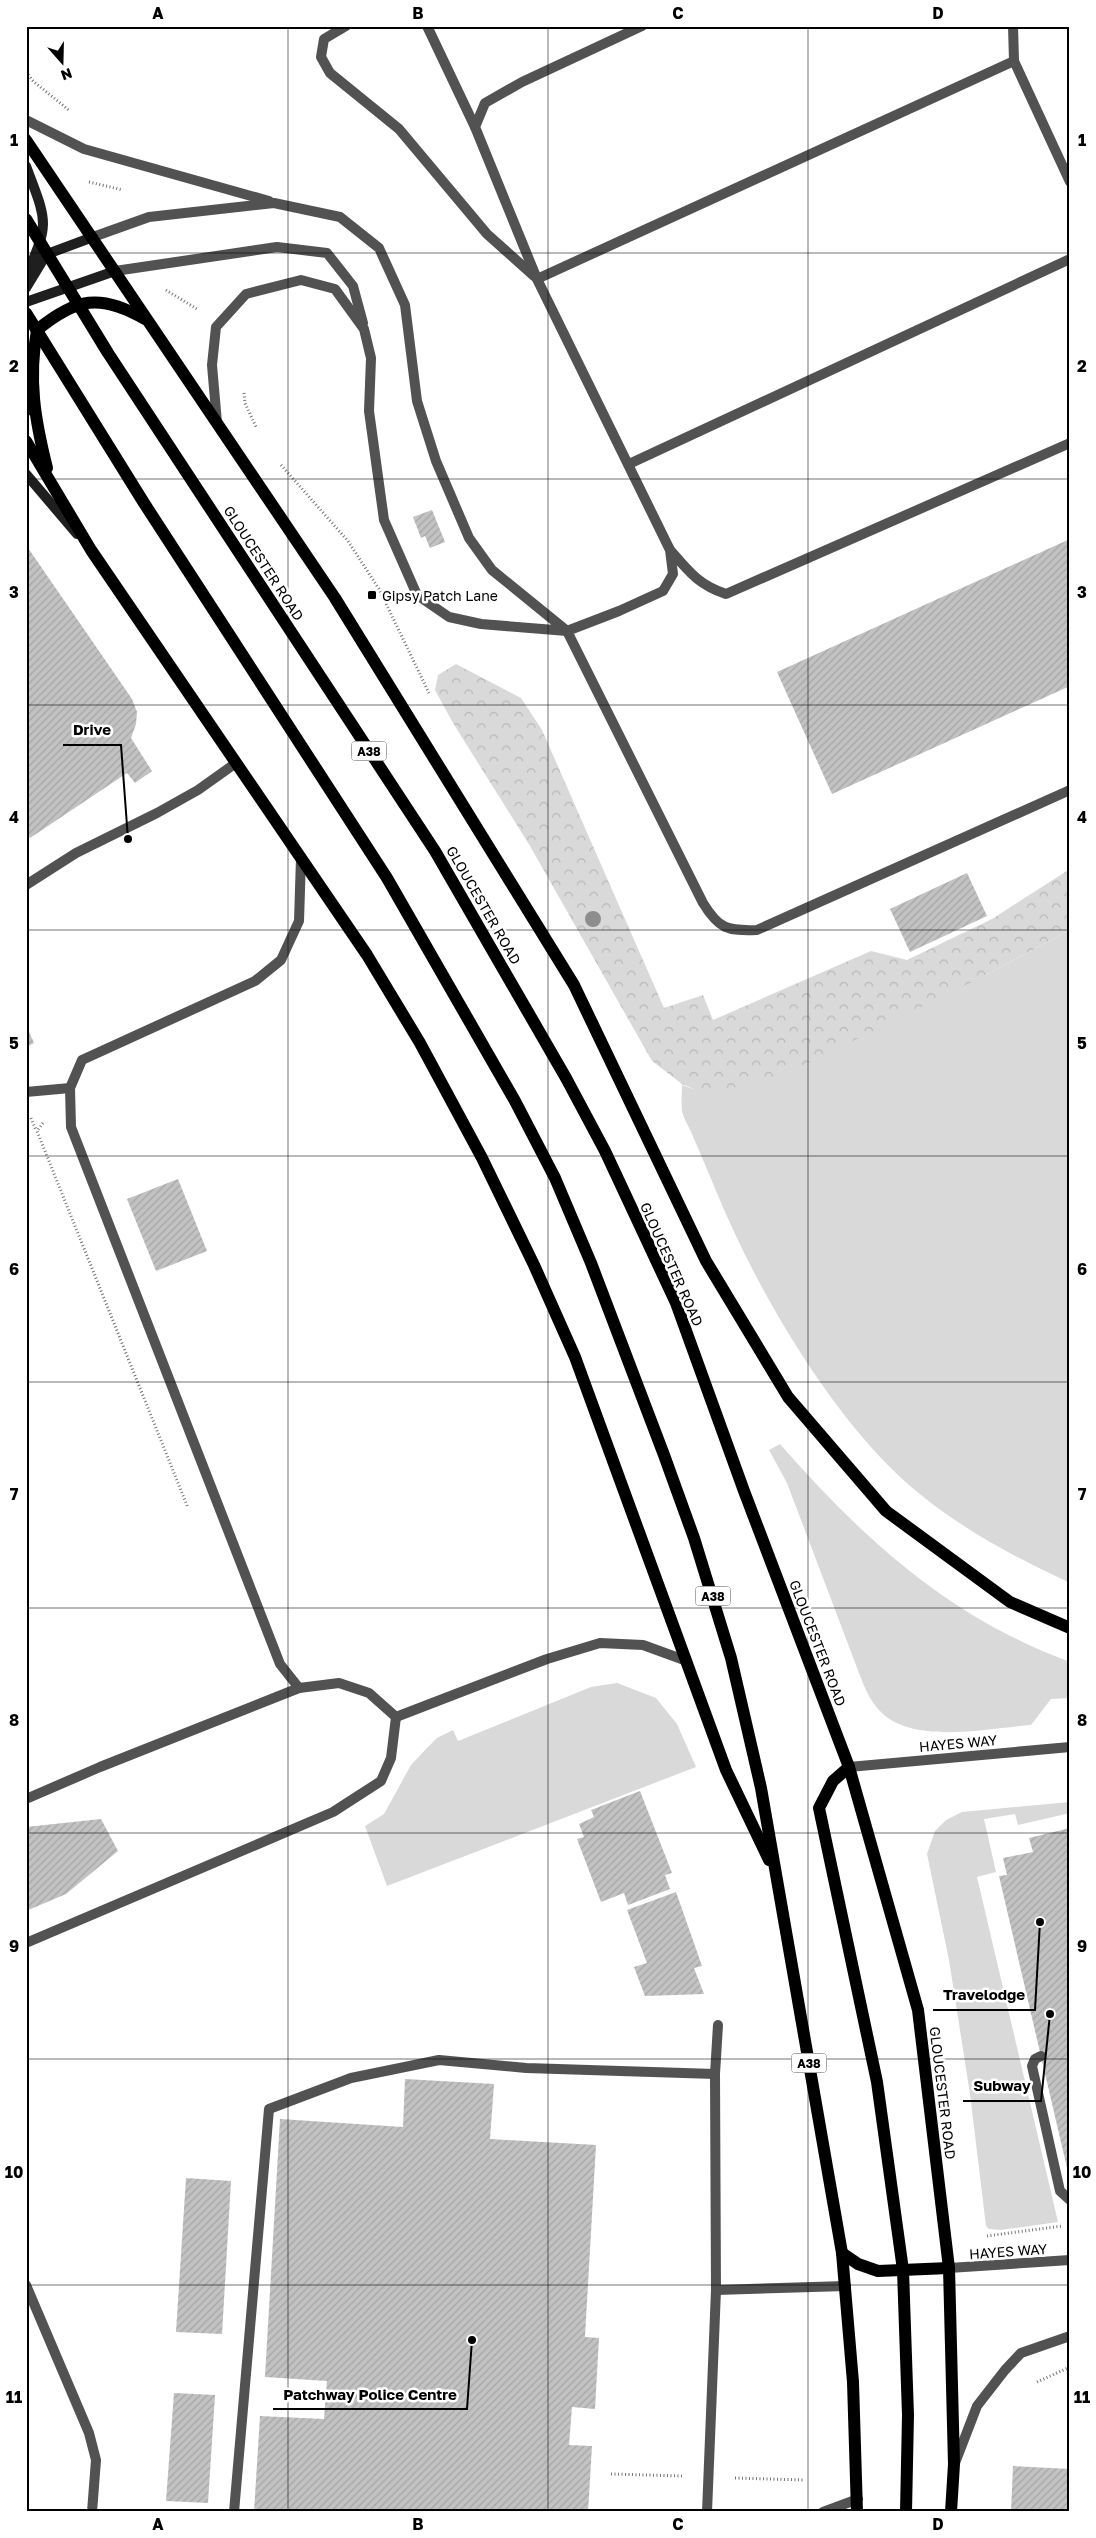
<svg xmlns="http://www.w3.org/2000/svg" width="1096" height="2538" viewBox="0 0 1096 2538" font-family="'Golos Text',sans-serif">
<defs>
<pattern id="forest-crowns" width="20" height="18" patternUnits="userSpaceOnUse" patternTransform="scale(1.25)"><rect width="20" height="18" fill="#d9d9d9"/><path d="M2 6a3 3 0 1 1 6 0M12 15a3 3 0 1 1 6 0" fill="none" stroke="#b8b8b8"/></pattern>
<pattern id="building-hatch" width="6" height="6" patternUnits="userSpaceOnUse" patternTransform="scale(1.25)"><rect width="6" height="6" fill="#c2c2c2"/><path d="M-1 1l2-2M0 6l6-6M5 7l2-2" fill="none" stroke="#a5a5a5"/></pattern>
</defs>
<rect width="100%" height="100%" fill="#fff"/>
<g fill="#d9d9d9">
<path d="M1070 930V1583C1003 1552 932 1513 881 1458 816 1389 756 1286 719 1198 711 1179 703 1159 694 1139 691 1130 684 1120 682 1111 681 1103 682 1093 682 1085L707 1094 986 975Z"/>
<path d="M780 1444C863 1539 950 1618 1070 1662V1698L1051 1699 1031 1725C988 1728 911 1746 879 1710 869 1699 864 1686 859 1673L787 1483 769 1450Z"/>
<path d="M617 1683 656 1698 677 1724 696 1767 387 1886 365 1826 384 1814 411 1765 427 1748 437 1738 453 1730 458 1741 591 1687Z"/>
<path d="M1070 1802V1813L1018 1825 1015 1814 984 1819 996 1872 977 1877 1058 2222 1001 2230 989 2229 986 2226 970 2094 949 1960 927 1854 935 1831 946 1820 962 1812Z"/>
</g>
<path fill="url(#forest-crowns)" d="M456 664 521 698 542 730 664 1008 703 995 713 1020 871 951 907 960 992 919 1070 869V930L986 975 790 1072 707 1095 682 1084 652 1061 530 846 453 723 435 690 438 675Z"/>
<g fill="url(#building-hatch)">
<path d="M432 510 445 542 430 548 425 536 421 538 413 517Z"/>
<path d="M1070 539V686L832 794 777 672Z"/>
<path d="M26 545 132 699 137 712 136 724 131 738 152 771 135 783 127 773 30 838 26 833Z"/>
<path d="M967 873 987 916 910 952 890 909Z"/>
<path d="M26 1025 34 1043 26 1047Z"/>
<path d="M178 1179 207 1251 156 1271 127 1199Z"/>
<path d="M640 1791 672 1873 665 1875 670 1889 628 1905 624 1893 601 1902 577 1839 584 1837 579 1824 594 1817 591 1810Z"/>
<path d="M101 1819 118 1851 66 1894 26 1911V1827Z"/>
<path d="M1070 1828V2167L1067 2168 999 1876 1007 1875 1003 1858 1033 1852 1029 1838Z"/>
<path d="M676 1892 702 1966 694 1968 704 1994 645 1996 634 1967 647 1963 627 1910Z"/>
<path d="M405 2079 494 2084 490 2139 596 2145 585 2337 599 2338 595 2409 572 2407 569 2445 592 2446 588 2512H254L260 2416 324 2419 327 2381 265 2377 280 2119 403 2127Z"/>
<path d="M186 2178 231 2181 222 2334 176 2332Z"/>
<path d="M174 2393 215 2395 208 2503 166 2501Z"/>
<path d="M1013 2466 1070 2469V2512H1011Z"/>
</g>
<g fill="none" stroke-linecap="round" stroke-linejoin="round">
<g stroke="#747474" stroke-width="3" stroke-dasharray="1 2.5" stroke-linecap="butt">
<path d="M26 72 33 81 70 111"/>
<path d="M89 182 123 190"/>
<path d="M166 290 197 309"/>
<path d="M244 393 245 403 256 427"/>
<path d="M281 465 348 541 379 589 429 693"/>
<path d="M31 1118 36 1130"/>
<path d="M43 1123 37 1131 188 1508"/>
<path d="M987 2236 1062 2226"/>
<path d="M1037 2382 1070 2367"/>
<path d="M1067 2463H1070"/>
<path d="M611 2474 682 2476"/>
<path d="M735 2478 805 2480"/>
</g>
<g stroke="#525252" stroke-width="10">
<path d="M346 26 324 39 321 57 330 73 399 129 487 234 534 276"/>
<path d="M427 26 475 127"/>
<path d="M642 26 522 82 485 103 475 127 537 279 670 550 673 574 663 591 619 611 567 631 703 903C719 929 727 931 757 930L1070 790"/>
<path d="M1013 26 1014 61 1070 182"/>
<path d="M26 120 84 149 269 201"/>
<path d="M93 237 149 217 274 203 340 217 379 248 405 305 417 401 436 461 469 538 492 570 567 631 481 624 449 617 417 595 384 520 369 411 371 358 364 329 335 289 301 280 246 294 216 327 212 365 217 423"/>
<path d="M115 271 277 247 327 253 353 286 363 323"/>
<path d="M537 279 1014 61"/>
<path d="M629 464 1070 259"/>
<path d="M671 551C689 572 699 585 726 594L1070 443"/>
<path d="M26 885 76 853 157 813 198 790 236 763"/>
<path d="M26 1092 70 1088"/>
<path d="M299 1688 280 1664 71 1127 70 1088 82 1060 255 981 281 960 299 921 301 858"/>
<path d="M396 1717 547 1659 600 1643 643 1645 687 1661"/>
<path d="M26 1799 100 1767 299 1688 339 1683 369 1693 396 1717"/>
<path d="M26 1943 333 1812 381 1781 391 1758 396 1717"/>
<path d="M1041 2056 1035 2059 1032 2066 1060 2191 1070 2200"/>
<path d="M26 2285 89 2433 96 2460 92 2512"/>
<path d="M716 2290 846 2286"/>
<path d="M234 2512 269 2109 351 2078 439 2060 526 2068 715 2074"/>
<path d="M707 2512 716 2290 715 2074 718 2025"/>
<path d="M823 2512 858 2499"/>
</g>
<g stroke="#525252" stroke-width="10">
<path d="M849 1767 1070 1747"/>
<path d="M949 2268 1070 2260"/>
<path d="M955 2463 977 2406 1005 2370 1021 2353 1070 2336"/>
</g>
<g stroke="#1f1f1f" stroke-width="10">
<path d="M26 166C45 218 52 222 26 275"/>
<path d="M42 256 93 237"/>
<path d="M26 288 46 255"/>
<path d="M26 302 115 271"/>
<path d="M26 395 32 411"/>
<path d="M26 474 77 534"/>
</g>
<g stroke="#000" stroke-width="12">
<path d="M26 140 335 598 574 985 706 1261 788 1397 886 1511 1010 1602 1070 1628"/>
<path d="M26 219 108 353 435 851 566 1078 605 1151 676 1303 744 1491 849 1767 918 2010 949 2268 954 2464 951 2512"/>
<path d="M26 313 144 503 387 878 515 1101 555 1178 591 1263 664 1455 694 1538 731 1658 761 1788 842 2253 853 2382 857 2512"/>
<path d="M26 441 91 550 367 955 420 1043 482 1158 534 1265 575 1357 726 1770 769 1860"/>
<path d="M47 468C35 420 28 380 37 330 76 298 100 293 145 319"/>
<path d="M849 1767 833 1781 819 1808 877 2082 903 2270 908 2415 906 2512"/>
<path d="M842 2253 858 2264 878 2271 949 2268"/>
</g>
</g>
<circle fill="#8d8d8d" cx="593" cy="919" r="8"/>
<path fill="none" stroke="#000" stroke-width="1" stroke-opacity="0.55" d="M288 26V2512M548 26V2512M808 26V2512M26 253H1070M26 479H1070M26 705H1070M26 930H1070M26 1156H1070M26 1382H1070M26 1608H1070M26 1833H1070M26 2059H1070M26 2285H1070"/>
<rect fill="#000" stroke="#fff" stroke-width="2" x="367" y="590" width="10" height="10" rx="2.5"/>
<g text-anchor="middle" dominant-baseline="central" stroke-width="5" stroke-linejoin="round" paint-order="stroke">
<g fill="#fff" stroke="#4c4c4c" stroke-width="1">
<rect x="351.5" y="741.5" width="35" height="19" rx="4"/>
<rect x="695.5" y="1586.5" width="35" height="19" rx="4"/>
<rect x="791.5" y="2053.5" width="35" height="19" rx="4"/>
</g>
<g font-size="12" font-weight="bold" fill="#000">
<text x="369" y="751">A38</text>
<text x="713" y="1596">A38</text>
<text x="809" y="2063">A38</text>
</g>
<g font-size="14" fill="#000" stroke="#fff">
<text transform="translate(264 563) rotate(57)">GLOUCESTER ROAD</text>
<text transform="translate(484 905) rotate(60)">GLOUCESTER ROAD</text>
<text transform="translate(672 1264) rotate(66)">GLOUCESTER ROAD</text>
<text transform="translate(818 1643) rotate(69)">GLOUCESTER ROAD</text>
<text transform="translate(958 1743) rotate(-5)">HAYES WAY</text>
<text transform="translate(943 2093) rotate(83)">GLOUCESTER ROAD</text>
<text transform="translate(1008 2251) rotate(-4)">HAYES WAY</text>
</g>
<g font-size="14" fill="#000" stroke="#fff" text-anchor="start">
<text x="382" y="595">Gipsy Patch Lane</text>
</g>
</g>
<path fill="none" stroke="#000" stroke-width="2" d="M128 839L121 745H63M1040 1922L1035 2010H933M1050 2014L1041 2101H963M472 2340L467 2409H273"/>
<g fill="#000" stroke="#fff" stroke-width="2">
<circle cx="128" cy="839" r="5"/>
<circle cx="1040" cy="1922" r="5"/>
<circle cx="1050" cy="2014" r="5"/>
<circle cx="472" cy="2340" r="5"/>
</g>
<g font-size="15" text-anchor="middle" font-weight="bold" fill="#000" stroke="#fff" stroke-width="5" stroke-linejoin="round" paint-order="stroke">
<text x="92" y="735">Drive</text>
<text x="984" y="2000">Travelodge</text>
<text x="1002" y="2091">Subway</text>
<text x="370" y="2400">Patchway Police Centre</text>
</g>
<rect width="1096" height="2538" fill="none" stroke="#ffffff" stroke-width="55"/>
<g transform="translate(62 62) rotate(160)" stroke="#ffffff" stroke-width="4" paint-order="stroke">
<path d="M0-4L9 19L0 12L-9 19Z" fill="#000000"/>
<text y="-8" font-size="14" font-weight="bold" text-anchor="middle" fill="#000000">N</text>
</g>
<rect x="28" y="28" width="1040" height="2482" fill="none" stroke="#000" stroke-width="2"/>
<g font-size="16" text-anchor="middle" font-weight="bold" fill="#000">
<text x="158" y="19">A</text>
<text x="418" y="19">B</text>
<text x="678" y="19">C</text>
<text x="938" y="19">D</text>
<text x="14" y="146">1</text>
<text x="1082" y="146">1</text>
<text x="14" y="372">2</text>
<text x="1082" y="372">2</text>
<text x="14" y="598">3</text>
<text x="1082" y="598">3</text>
<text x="14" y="823">4</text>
<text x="1082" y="823">4</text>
<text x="14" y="1049">5</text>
<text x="1082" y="1049">5</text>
<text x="14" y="1275">6</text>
<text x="1082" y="1275">6</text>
<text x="14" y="1500">7</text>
<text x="1082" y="1500">7</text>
<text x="14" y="1726">8</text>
<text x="1082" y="1726">8</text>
<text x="14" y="1952">9</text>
<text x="1082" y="1952">9</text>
<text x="14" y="2178">10</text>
<text x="1082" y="2178">10</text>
<text x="14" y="2403">11</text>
<text x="1082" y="2403">11</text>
<text x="158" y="2530">A</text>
<text x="418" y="2530">B</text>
<text x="678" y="2530">C</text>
<text x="938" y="2530">D</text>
</g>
</svg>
